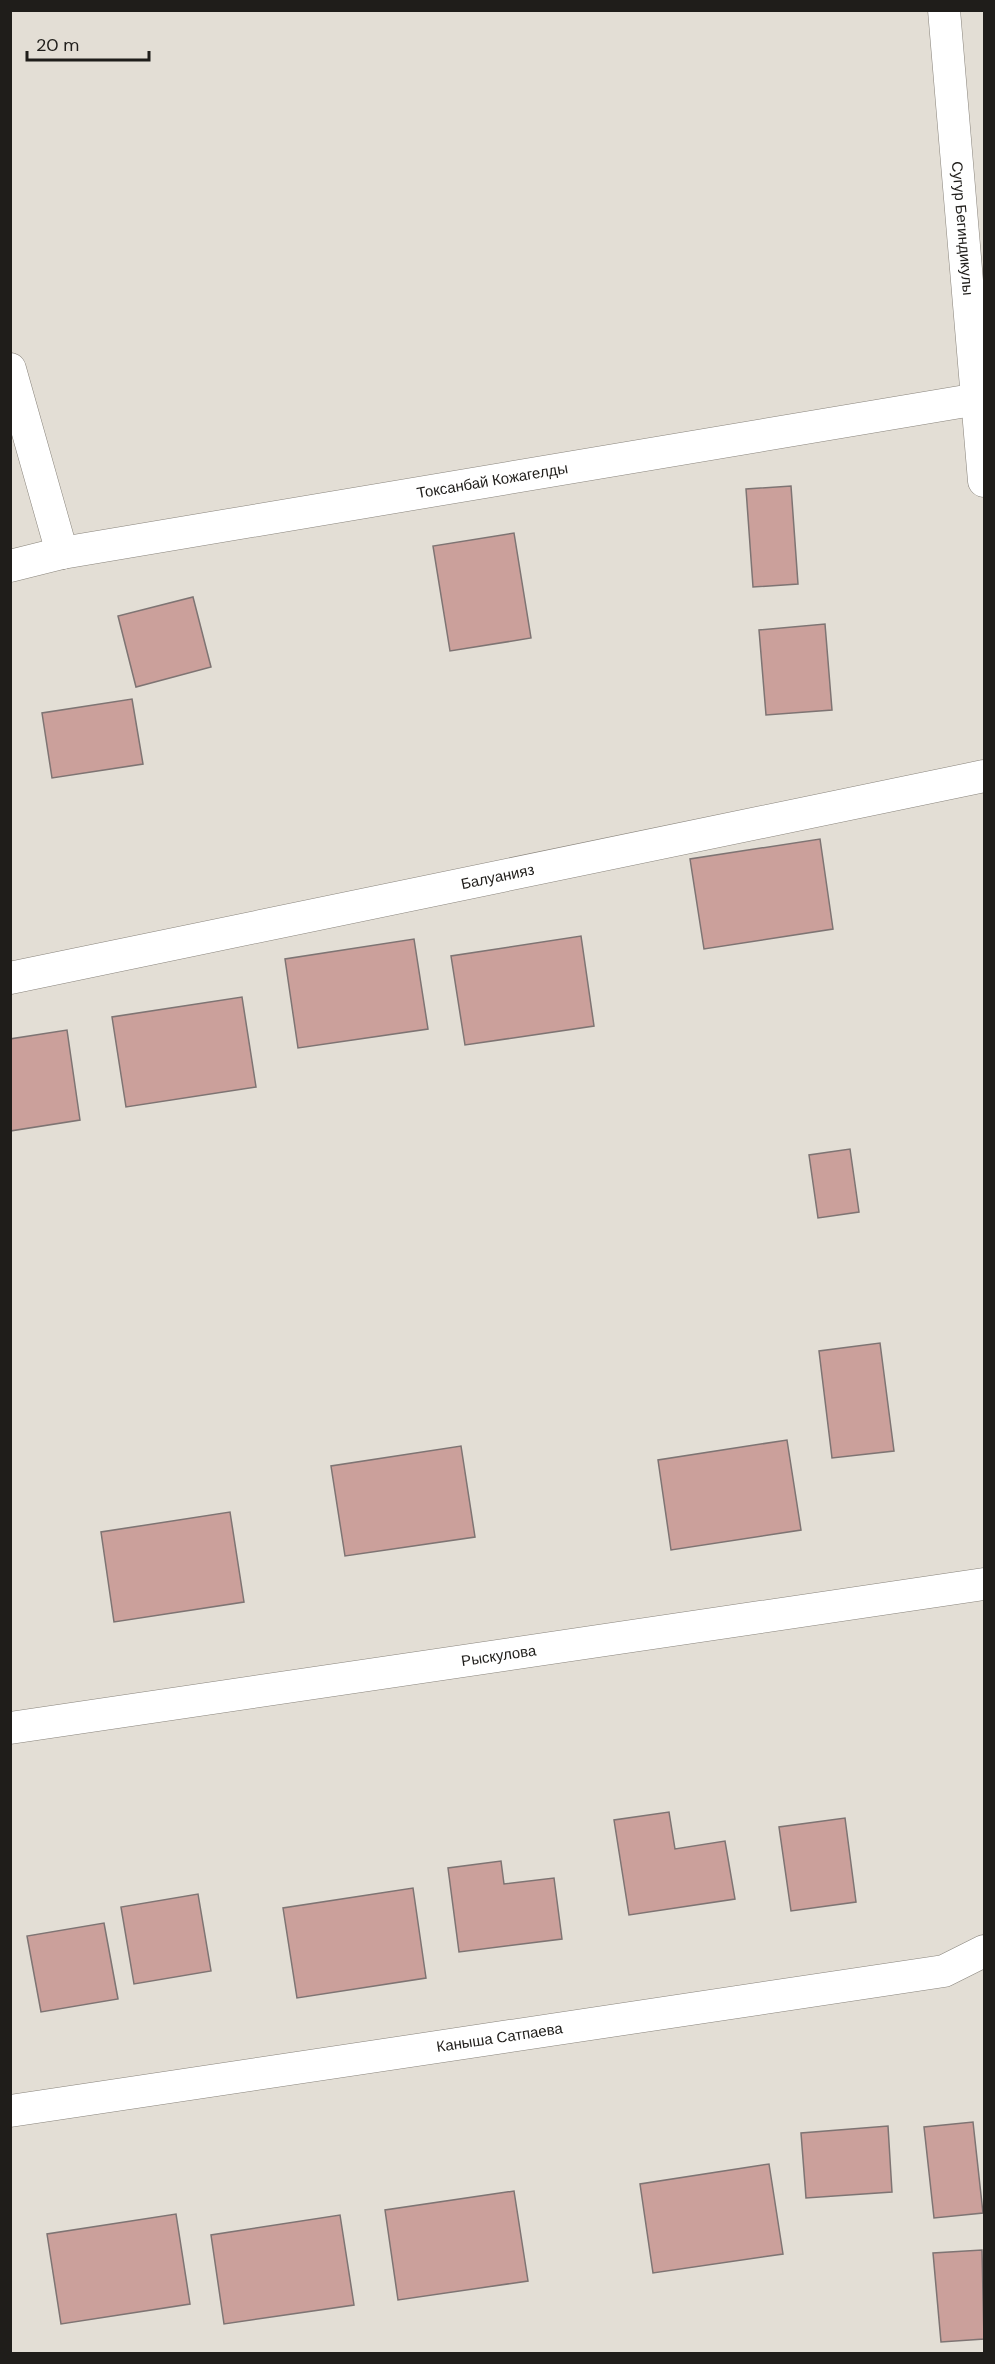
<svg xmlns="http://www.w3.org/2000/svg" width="995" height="2364" viewBox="0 0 995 2364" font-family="'DM Sans',sans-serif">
<rect width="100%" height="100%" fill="#e3ded5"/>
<g fill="#cba09b" stroke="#7e7473" stroke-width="1.5">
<path d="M791 486 798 584 753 587 746 489Z"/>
<path d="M514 533 531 638 450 651 433 546Z"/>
<path d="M193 597 211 667 136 687 118 616Z"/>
<path d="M825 624 832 710 766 715 759 630Z"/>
<path d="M132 699 143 764 52 778 42 713Z"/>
<path d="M820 839 833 929 704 949 690 859Z"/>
<path d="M581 936 594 1026 465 1045 451 956Z"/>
<path d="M414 939 428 1029 298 1048 285 959Z"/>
<path d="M242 997 256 1087 126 1107 112 1017Z"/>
<path d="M67 1030 80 1120 10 1131V1039Z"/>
<path d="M850 1149 859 1212 818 1218 809 1155Z"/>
<path d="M880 1343 894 1451 832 1458 819 1351Z"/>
<path d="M787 1440 801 1530 671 1550 658 1460Z"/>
<path d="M461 1446 475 1537 345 1556 331 1466Z"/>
<path d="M230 1512 244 1602 114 1622 101 1532Z"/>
<path d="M669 1812 675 1849 725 1841 735 1899 629 1915 614 1820Z"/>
<path d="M845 1818 856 1902 791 1911 779 1827Z"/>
<path d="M501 1861 504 1884 554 1878 562 1939 459 1952 448 1868Z"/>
<path d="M413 1888 426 1978 297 1998 283 1908Z"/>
<path d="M198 1894 211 1971 134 1984 121 1907Z"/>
<path d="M104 1923 118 1999 41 2012 27 1936Z"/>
<path d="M973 2122 983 2213 934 2218 924 2127Z"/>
<path d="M888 2126 892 2192 806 2198 801 2133Z"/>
<path d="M769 2164 783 2254 653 2273 640 2184Z"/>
<path d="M514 2191 528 2281 398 2300 385 2210Z"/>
<path d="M176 2214 190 2304 61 2324 47 2234Z"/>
<path d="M340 2215 354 2305 224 2324 211 2235Z"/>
<path d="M982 2250 984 2339 941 2342 933 2253Z"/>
</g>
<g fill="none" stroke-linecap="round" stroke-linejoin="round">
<g stroke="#89847c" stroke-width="33">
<g id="street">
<path id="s1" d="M944 10 984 481"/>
<path d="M10 369 62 553"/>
<path id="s2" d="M10 566 62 553 978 399"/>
<path id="s3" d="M10 978 984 776"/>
<path id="s4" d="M10 1728 984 1584"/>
<path id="s5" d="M10 2111 944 1971 984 1951"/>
</g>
</g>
<use href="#street" stroke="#fff" stroke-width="32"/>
</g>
<g text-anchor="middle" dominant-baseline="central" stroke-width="4.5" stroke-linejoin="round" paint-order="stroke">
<g font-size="15" fill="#1f1d1a" stroke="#e3ded5">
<text stroke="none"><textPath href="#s1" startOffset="219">Сугур Бегиндикулы</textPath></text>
<text stroke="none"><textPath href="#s2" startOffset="490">Токсанбай Кожагелды</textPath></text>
<text stroke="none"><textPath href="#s3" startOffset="498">Балуанияз</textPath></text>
<text stroke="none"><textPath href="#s4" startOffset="494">Рыскулова</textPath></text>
<text stroke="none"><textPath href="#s5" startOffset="495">Каныша Сатпаева</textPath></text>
</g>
</g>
<rect width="995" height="2364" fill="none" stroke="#1f1d1a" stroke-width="24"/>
<path d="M27 51v9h122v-9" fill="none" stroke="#1f1d1a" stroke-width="3"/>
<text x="36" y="51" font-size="18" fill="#1f1d1a" stroke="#e3ded5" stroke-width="4.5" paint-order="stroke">20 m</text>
</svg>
